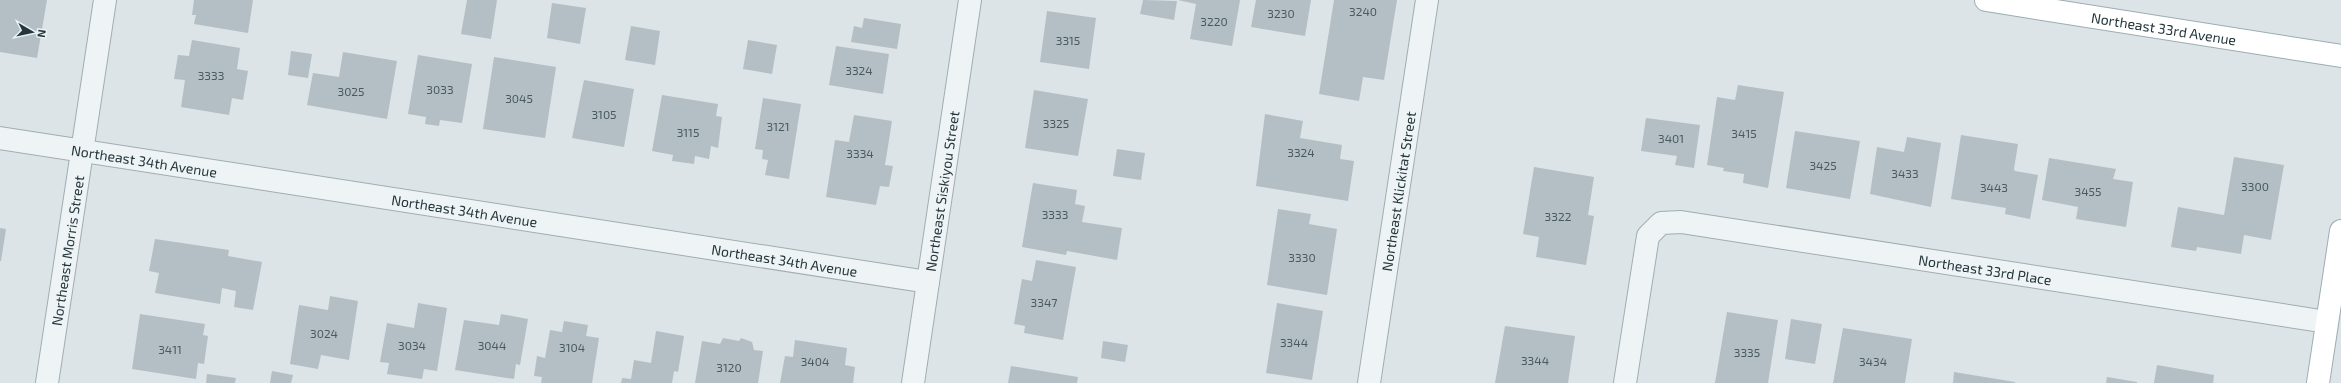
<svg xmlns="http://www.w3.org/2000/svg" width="2341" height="383" viewBox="0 0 2341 383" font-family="'Exo 2',sans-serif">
<rect width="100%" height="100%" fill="#dce4e7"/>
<g fill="#b3bfc4">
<path d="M0 0H47L37 58 0 52Z"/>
<path d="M194 0H253L248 33 194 24 196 15H192Z"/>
<path d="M467 0H497L491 39 461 34Z"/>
<path d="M1143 0 1177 1 1174 20 1140 14Z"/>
<path d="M1178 0H1240L1232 46 1190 39 1196 4Z"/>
<path d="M1256 0H1311L1305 36 1251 27Z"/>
<path d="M1334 0H1397L1384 80 1363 77 1359 101 1319 94Z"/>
<path d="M552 3 586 8 580 44 547 38Z"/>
<path d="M1047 11 1096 18 1089 69 1040 62Z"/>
<path d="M864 18 901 24 897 49 851 42 854 26 862 28Z"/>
<path d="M631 26 660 31 655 65 625 60Z"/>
<path d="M192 40 240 48 237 69 248 71 243 100 232 98 229 115 181 107 185 80 174 79 178 55 189 56Z"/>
<path d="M748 40 777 45 772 74 743 69Z"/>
<path d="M836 46 889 54 883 94 829 85Z"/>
<path d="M291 51 312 54 308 78 288 75Z"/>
<path d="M343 52 397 61 387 119 307 105 313 73 339 77Z"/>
<path d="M418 55 472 64 462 123 440 120 439 126 425 124 426 117 408 114Z"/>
<path d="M494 57 556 67 545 138 483 129Z"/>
<path d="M584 80 634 89 624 147 572 138Z"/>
<path d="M1738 85 1784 92 1768 188 1743 183 1744 174 1723 171 1724 168 1707 165 1717 97 1735 100Z"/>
<path d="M1034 90 1088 99 1078 156 1025 148Z"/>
<path d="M662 95 718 104 716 116 722 117 718 148 711 146 709 159 695 156 694 164 672 161 673 155 652 151Z"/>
<path d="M763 98 801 104 789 179 765 175 768 160 762 159 763 150 755 149Z"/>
<path d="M1265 114 1303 121 1300 138 1342 145 1340 159 1354 161 1348 201 1256 186Z"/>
<path d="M854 115 892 121 885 165 893 166 889 187 880 186 876 205 826 197 835 140 849 142Z"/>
<path d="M1646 118 1700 125 1694 168 1675 165 1677 156 1641 151Z"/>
<path d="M1795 131 1860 141 1850 199 1786 188Z"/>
<path d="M1961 135 2018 144 2014 169 2015 171 2038 175 2030 219 2005 214 2006 208 1951 199Z"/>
<path d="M1907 137 1941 143 1931 207 1870 194 1877 147 1904 152Z"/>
<path d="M1117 149 1145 153 1141 180 1113 176Z"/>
<path d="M2234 157 2284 165 2271 240 2244 235 2241 254 2197 247 2196 251 2171 247 2178 207 2224 215Z"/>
<path d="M2049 158 2116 169 2113 179 2133 182 2126 227 2076 219 2078 207 2042 200Z"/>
<path d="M1534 167 1594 177 1588 215 1594 216 1586 265 1536 257 1539 237 1523 234Z"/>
<path d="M1033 183 1077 190 1075 204 1085 206 1082 222 1122 228 1117 260 1067 251 1066 255 1022 247Z"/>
<path d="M1278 209 1311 214 1309 224 1337 229 1327 295 1267 285Z"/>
<path d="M0 228 6 229 1 261H0Z"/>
<path d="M155 239 229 250 228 256 262 262 253 310 234 307 236 291 222 288 220 304 155 293 159 273 149 271Z"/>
<path d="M1036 260 1076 267 1063 340 1024 333 1025 326 1014 324 1022 279 1032 281Z"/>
<path d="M330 296 358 301 349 360 321 355 318 369 290 364 299 305 328 310Z"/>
<path d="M418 303 447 308 437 371 424 369 422 379 387 374 389 363 380 362 387 323 414 328Z"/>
<path d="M1277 303 1323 311 1312 380 1266 373Z"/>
<path d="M1727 312 1778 320 1768 383H1715Z"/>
<path d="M140 314 205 324 203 335 208 336 204 364 198 363 196 379 132 369Z"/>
<path d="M501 314 528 319 520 365 516 364 514 379 455 370 464 320 499 325Z"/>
<path d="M1791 319 1822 324 1815 364 1785 359Z"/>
<path d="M564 321 588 325 586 336 599 338 592 383H541L542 377 534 376 537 356 545 358 550 330 562 332Z"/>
<path d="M1505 326 1575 336 1568 383H1495Z"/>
<path d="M1843 328 1912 339 1905 383H1833Z"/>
<path d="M656 331 684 336 678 372 674 371 672 383H621L622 378 631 379 634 360 651 363Z"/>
<path d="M723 338 739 341 741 338 752 342 754 350 763 351 758 383H695L702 341 720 344Z"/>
<path d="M795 340 847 348 845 365 855 367 853 383H780L785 356 793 357Z"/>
<path d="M1103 341 1128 345 1125 362 1101 358Z"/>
<path d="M2157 365 2214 375 2213 383H2154Z"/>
<path d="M1011 366 1078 377 1077 383H1008Z"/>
<path d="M272 371 293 375 291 383H270Z"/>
<path d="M1954 372 2015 382V383H1953Z"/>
<path d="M207 374 236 378 235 383H206Z"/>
<path d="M2107 377 2137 382V383H2106Z"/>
</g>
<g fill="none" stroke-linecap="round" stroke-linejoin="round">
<g stroke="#a1adb1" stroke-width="24">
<g id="minor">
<path id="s1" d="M0 138 928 282"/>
<path id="s2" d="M47 383 105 0"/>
<path id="s3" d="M913 383 970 0"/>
<path id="s4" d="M1369 383 1427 0"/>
<path id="s5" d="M1625 383 1648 236 1661 223 1681 222 2327 322"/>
</g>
</g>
<g stroke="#9badb3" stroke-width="24">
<g id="major">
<path id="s6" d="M1986 0 2341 56"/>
<path d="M2318 383 2341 231"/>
</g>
</g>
<use href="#minor" stroke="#eef3f5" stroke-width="22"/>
<use href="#major" stroke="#fff" stroke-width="22"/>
</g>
<g text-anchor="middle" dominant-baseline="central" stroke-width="3" stroke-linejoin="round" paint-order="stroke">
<g font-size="12" fill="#48595f">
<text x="1363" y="11">3240</text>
<text x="1281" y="13">3230</text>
<text x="1214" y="21">3220</text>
<text x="1068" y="40">3315</text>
<text x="859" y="70">3324</text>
<text x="211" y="75">3333</text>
<text x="440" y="89">3033</text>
<text x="351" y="91">3025</text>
<text x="519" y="98">3045</text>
<text x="604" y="114">3105</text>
<text x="1056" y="123">3325</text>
<text x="778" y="126">3121</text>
<text x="688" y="132">3115</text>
<text x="1744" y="133">3415</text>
<text x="1671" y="138">3401</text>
<text x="1301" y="152">3324</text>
<text x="860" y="153">3334</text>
<text x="1823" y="165">3425</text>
<text x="1905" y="173">3433</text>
<text x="2255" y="186">3300</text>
<text x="1994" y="187">3443</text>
<text x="2088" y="191">3455</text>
<text x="1055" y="214">3333</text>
<text x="1558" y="216">3322</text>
<text x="1302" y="257">3330</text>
<text x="1044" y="302">3347</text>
<text x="324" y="333">3024</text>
<text x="1294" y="342">3344</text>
<text x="412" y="345">3034</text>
<text x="492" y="345">3044</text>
<text x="572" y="347">3104</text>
<text x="170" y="349">3411</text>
<text x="1747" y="352">3335</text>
<text x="1535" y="360">3344</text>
<text x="815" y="361">3404</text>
<text x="1873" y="361">3434</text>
<text x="729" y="367">3120</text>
</g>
<g font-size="14" fill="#25373d" stroke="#ebf3f5">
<text stroke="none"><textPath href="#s6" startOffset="180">Northeast 33rd Avenue</textPath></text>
<text stroke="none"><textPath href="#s1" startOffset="146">Northeast 34th Avenue</textPath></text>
<text stroke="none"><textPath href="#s4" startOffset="194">Northeast Klickitat Street</textPath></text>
<text stroke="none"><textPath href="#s3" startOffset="194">Northeast Siskiyou Street</textPath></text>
<text stroke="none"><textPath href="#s1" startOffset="470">Northeast 34th Avenue</textPath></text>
<text stroke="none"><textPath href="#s2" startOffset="134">Northeast Morris Street</textPath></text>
<text stroke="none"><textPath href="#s1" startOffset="794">Northeast 34th Avenue</textPath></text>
<text stroke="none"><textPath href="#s5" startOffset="495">Northeast 33rd Place</textPath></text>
</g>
</g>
<g transform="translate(32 32) rotate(99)" stroke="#ebf3f5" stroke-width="3" paint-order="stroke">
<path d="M0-3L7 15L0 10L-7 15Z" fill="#25373d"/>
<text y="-6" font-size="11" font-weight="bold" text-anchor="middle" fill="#25373d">N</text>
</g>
</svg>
